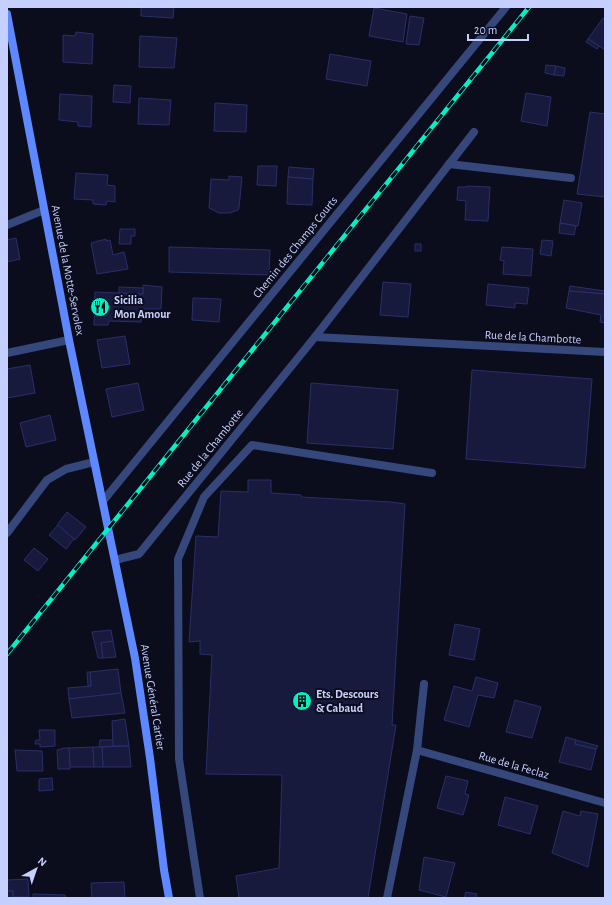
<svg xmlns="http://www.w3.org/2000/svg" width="612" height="905" viewBox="0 0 612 905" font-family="'Alegreya Sans',sans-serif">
<rect width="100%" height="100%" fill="#0b0d1c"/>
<g fill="#171a3d" stroke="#292f69">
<path d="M141 7H174L173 18 141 16Z"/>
<path d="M374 8 407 14 403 42 369 36Z"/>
<path d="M410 16 424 18 419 45 406 44Z"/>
<path d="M603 18 605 20V50L588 39Z"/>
<path d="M76 32 93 34 92 64 63 62V35L75 36Z"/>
<path d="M140 36 177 38 174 68 139 67Z"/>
<path d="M588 39 599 46 597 49 586 42Z"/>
<path d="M330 54 371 61 367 86 326 79Z"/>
<path d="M546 65 556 66 554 75 545 73Z"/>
<path d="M556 66 565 68 564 76 554 75Z"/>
<path d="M114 85 131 86 130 103 113 102Z"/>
<path d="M526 93 551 97 547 126 521 121Z"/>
<path d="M60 94 92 96 91 127 78 126V122L59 120Z"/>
<path d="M139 98 171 100 169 125 138 124Z"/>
<path d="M215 103 247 105 246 132 214 131Z"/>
<path d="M590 112 605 114V197L577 194Z"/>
<path d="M258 166H277L276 186 257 185Z"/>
<path d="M289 167 314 169 313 179 288 177Z"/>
<path d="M76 173 108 175 107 185 115 186V202L107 201 106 205 93 204V200L74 199Z"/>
<path d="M229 176 242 177 239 208 238 210 230 213H219L209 208 211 179 229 180Z"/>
<path d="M288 177 313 179 312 205 287 204Z"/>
<path d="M467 186 490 187 488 221 465 220 466 201 457 200 458 187H467Z"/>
<path d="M564 200 582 203 578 226 560 223Z"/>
<path d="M560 223 576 226 574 235 559 233Z"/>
<path d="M120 229H135V236H131V244H119Z"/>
<path d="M16 238 20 259 7 262V240Z"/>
<path d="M106 239V241L110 240 113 255 124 252 128 269 97 274 91 243Z"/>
<path d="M542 240 553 241 551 256 540 254Z"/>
<rect x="415" y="244" width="6" height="7"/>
<path d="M169 247 270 250 269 275 169 272Z"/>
<path d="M502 247 533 249 531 276 503 274 504 261 500 260Z"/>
<path d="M383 282 411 284 408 317 380 315Z"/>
<path d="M488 284 529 288 527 304 515 303V308L486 305Z"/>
<path d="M143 285 162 287 161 309H142L141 322 109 321 108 325H94L95 292 143 294Z"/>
<path d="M570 286 605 291V294L569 291Z"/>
<path d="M119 287 143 288V294L119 293Z"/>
<path d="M569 291 605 294V323L600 322 601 315 566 308Z"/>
<path d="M193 298 221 299 219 322 192 320Z"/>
<path d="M125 336 130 364 102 368 97 340Z"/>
<path d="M30 365 35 393 7 398V369Z"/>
<path d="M472 370 592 379 585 468 466 459Z"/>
<path d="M138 383 144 410 112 417 106 389Z"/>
<path d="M311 383 398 390 393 449 307 443Z"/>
<path d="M50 415 56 440 26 447 20 423Z"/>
<path d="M248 480H271V493L301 495V497L391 502 405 504 392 725H396L368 898H239L236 876 279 868 282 775 206 774 212 655 200 654V641L189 642 196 536 218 537 221 491 248 492Z"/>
<path d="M67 512 86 527 75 540 57 525Z"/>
<path d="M58 525 74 539 66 549 49 535Z"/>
<path d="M34 548 48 559 38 571 24 560Z"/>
<path d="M455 624 480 629 474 660 449 655Z"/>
<path d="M111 630 113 641 101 643 103 658H98L92 632Z"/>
<path d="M113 641 116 657 103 658 101 643Z"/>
<path d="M118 669 121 693 69 699 68 688 91 686 90 672Z"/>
<path d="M87 672H90L91 686H88Z"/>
<path d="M476 677 498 683 494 698 478 695 469 727 444 720 454 686 472 691Z"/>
<path d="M121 693 125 713 72 718 69 699Z"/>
<path d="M515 700 541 707 532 738 506 732Z"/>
<path d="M125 719 129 746H113L112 721Z"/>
<path d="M39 730H55V746L40 747V744H35L36 740H40Z"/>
<path d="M566 737 576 740 575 744 596 749 591 770 559 762Z"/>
<path d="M100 740H113V746L99 747Z"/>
<path d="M576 740 598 746 596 749 575 744Z"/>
<path d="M129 746 131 767H103L102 747Z"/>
<path d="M93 747 94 767H70L69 748Z"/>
<path d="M93 747H102L103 767H94Z"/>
<path d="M64 748H69L70 769H58L57 750Z"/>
<path d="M15 750 42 751 43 771H17Z"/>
<path d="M446 776 468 781 465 794 469 795 463 815 437 808Z"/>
<path d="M52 778 53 790 39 791V779Z"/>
<path d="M505 797 538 806 530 834 498 825Z"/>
<path d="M563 811 580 816 581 811 598 814 588 867 552 853Z"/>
<path d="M424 857 455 863 446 897 419 890Z"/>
<path d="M28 879 29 897H13V891H7V880Z"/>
<path d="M124 882 125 898H92L91 883Z"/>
<path d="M7 891H13V897L7 898Z"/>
<path d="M466 892 477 894 476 897 480 898H464Z"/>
<path d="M33 894 65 895 66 898H33Z"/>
</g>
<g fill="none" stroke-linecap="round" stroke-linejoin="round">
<g stroke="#36477c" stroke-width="8">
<path d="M449 164 571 178"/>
<path d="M7 225 44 210"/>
<path d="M200 898 179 759 178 559 204 497 252 445 432 473"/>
</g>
<g stroke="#36477c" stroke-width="8">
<path d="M315 337 605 352"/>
<path d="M7 353 69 340"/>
<path d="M103 501 506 7"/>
<path d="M7 533 47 480 66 469 94 462"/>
<path d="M115 560 139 554 315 337 474 132"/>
<path d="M417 750 605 803"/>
<path d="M387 898 417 750 424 684"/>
</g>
<path stroke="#5d88ff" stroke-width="8" d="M7 14 69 340 135 658 150 758 164 870 169 898"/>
<g stroke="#00f1c4" stroke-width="4.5">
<path id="rail" d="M7 654 529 7"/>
</g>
<use href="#rail" stroke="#0b0d1c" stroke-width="3" stroke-dasharray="9" stroke-linecap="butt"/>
</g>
<defs>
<g id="restaurant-disc" transform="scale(1)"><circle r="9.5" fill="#00f1c4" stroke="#0b0d1c"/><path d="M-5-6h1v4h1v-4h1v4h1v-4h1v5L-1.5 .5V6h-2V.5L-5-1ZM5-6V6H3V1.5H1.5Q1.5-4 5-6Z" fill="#111"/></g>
<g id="building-disc" transform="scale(1)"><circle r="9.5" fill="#00f1c4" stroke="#0b0d1c"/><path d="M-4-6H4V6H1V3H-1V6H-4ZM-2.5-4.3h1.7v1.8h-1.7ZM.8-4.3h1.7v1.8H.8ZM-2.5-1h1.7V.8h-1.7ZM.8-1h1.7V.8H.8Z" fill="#111"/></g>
</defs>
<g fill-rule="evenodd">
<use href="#restaurant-disc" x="100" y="307"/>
<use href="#building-disc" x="302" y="701"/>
</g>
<g text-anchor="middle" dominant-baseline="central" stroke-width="4" stroke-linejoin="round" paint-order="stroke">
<g font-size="12" fill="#c6d0ff" stroke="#0b0d1c">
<text transform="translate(295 247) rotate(-51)">Chemin des Champs Courts</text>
<text transform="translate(68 270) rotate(79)">Avenue de la Motte-Servolex</text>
<text transform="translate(533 337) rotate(3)">Rue de la Chambotte</text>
<text transform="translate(210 448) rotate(-51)">Rue de la Chambotte</text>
<text transform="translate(153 697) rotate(81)">Avenue Général Cartier</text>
<text transform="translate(514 765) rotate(16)">Rue de la Feclaz</text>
</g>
<g font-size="12" font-weight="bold" fill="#c6d0ff" stroke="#0b0d1c" text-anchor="start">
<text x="114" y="300">Sicilia<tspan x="114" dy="14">Mon Amour</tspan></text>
<text x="316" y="694">Ets. Descours<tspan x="316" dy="14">&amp; Cabaud</tspan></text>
</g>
</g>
<rect width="612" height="905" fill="none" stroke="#c6d0ff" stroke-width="16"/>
<g transform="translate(36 869) rotate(40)" stroke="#0b0d1c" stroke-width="3" paint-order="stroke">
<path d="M0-3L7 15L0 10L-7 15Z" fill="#c6d0ff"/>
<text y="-6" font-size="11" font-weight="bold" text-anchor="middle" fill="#c6d0ff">N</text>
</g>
<path d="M468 34v6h60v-6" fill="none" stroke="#c6d0ff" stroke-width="2"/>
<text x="474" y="34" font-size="12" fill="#c6d0ff" stroke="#0b0d1c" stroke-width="3" paint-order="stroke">20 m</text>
</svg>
